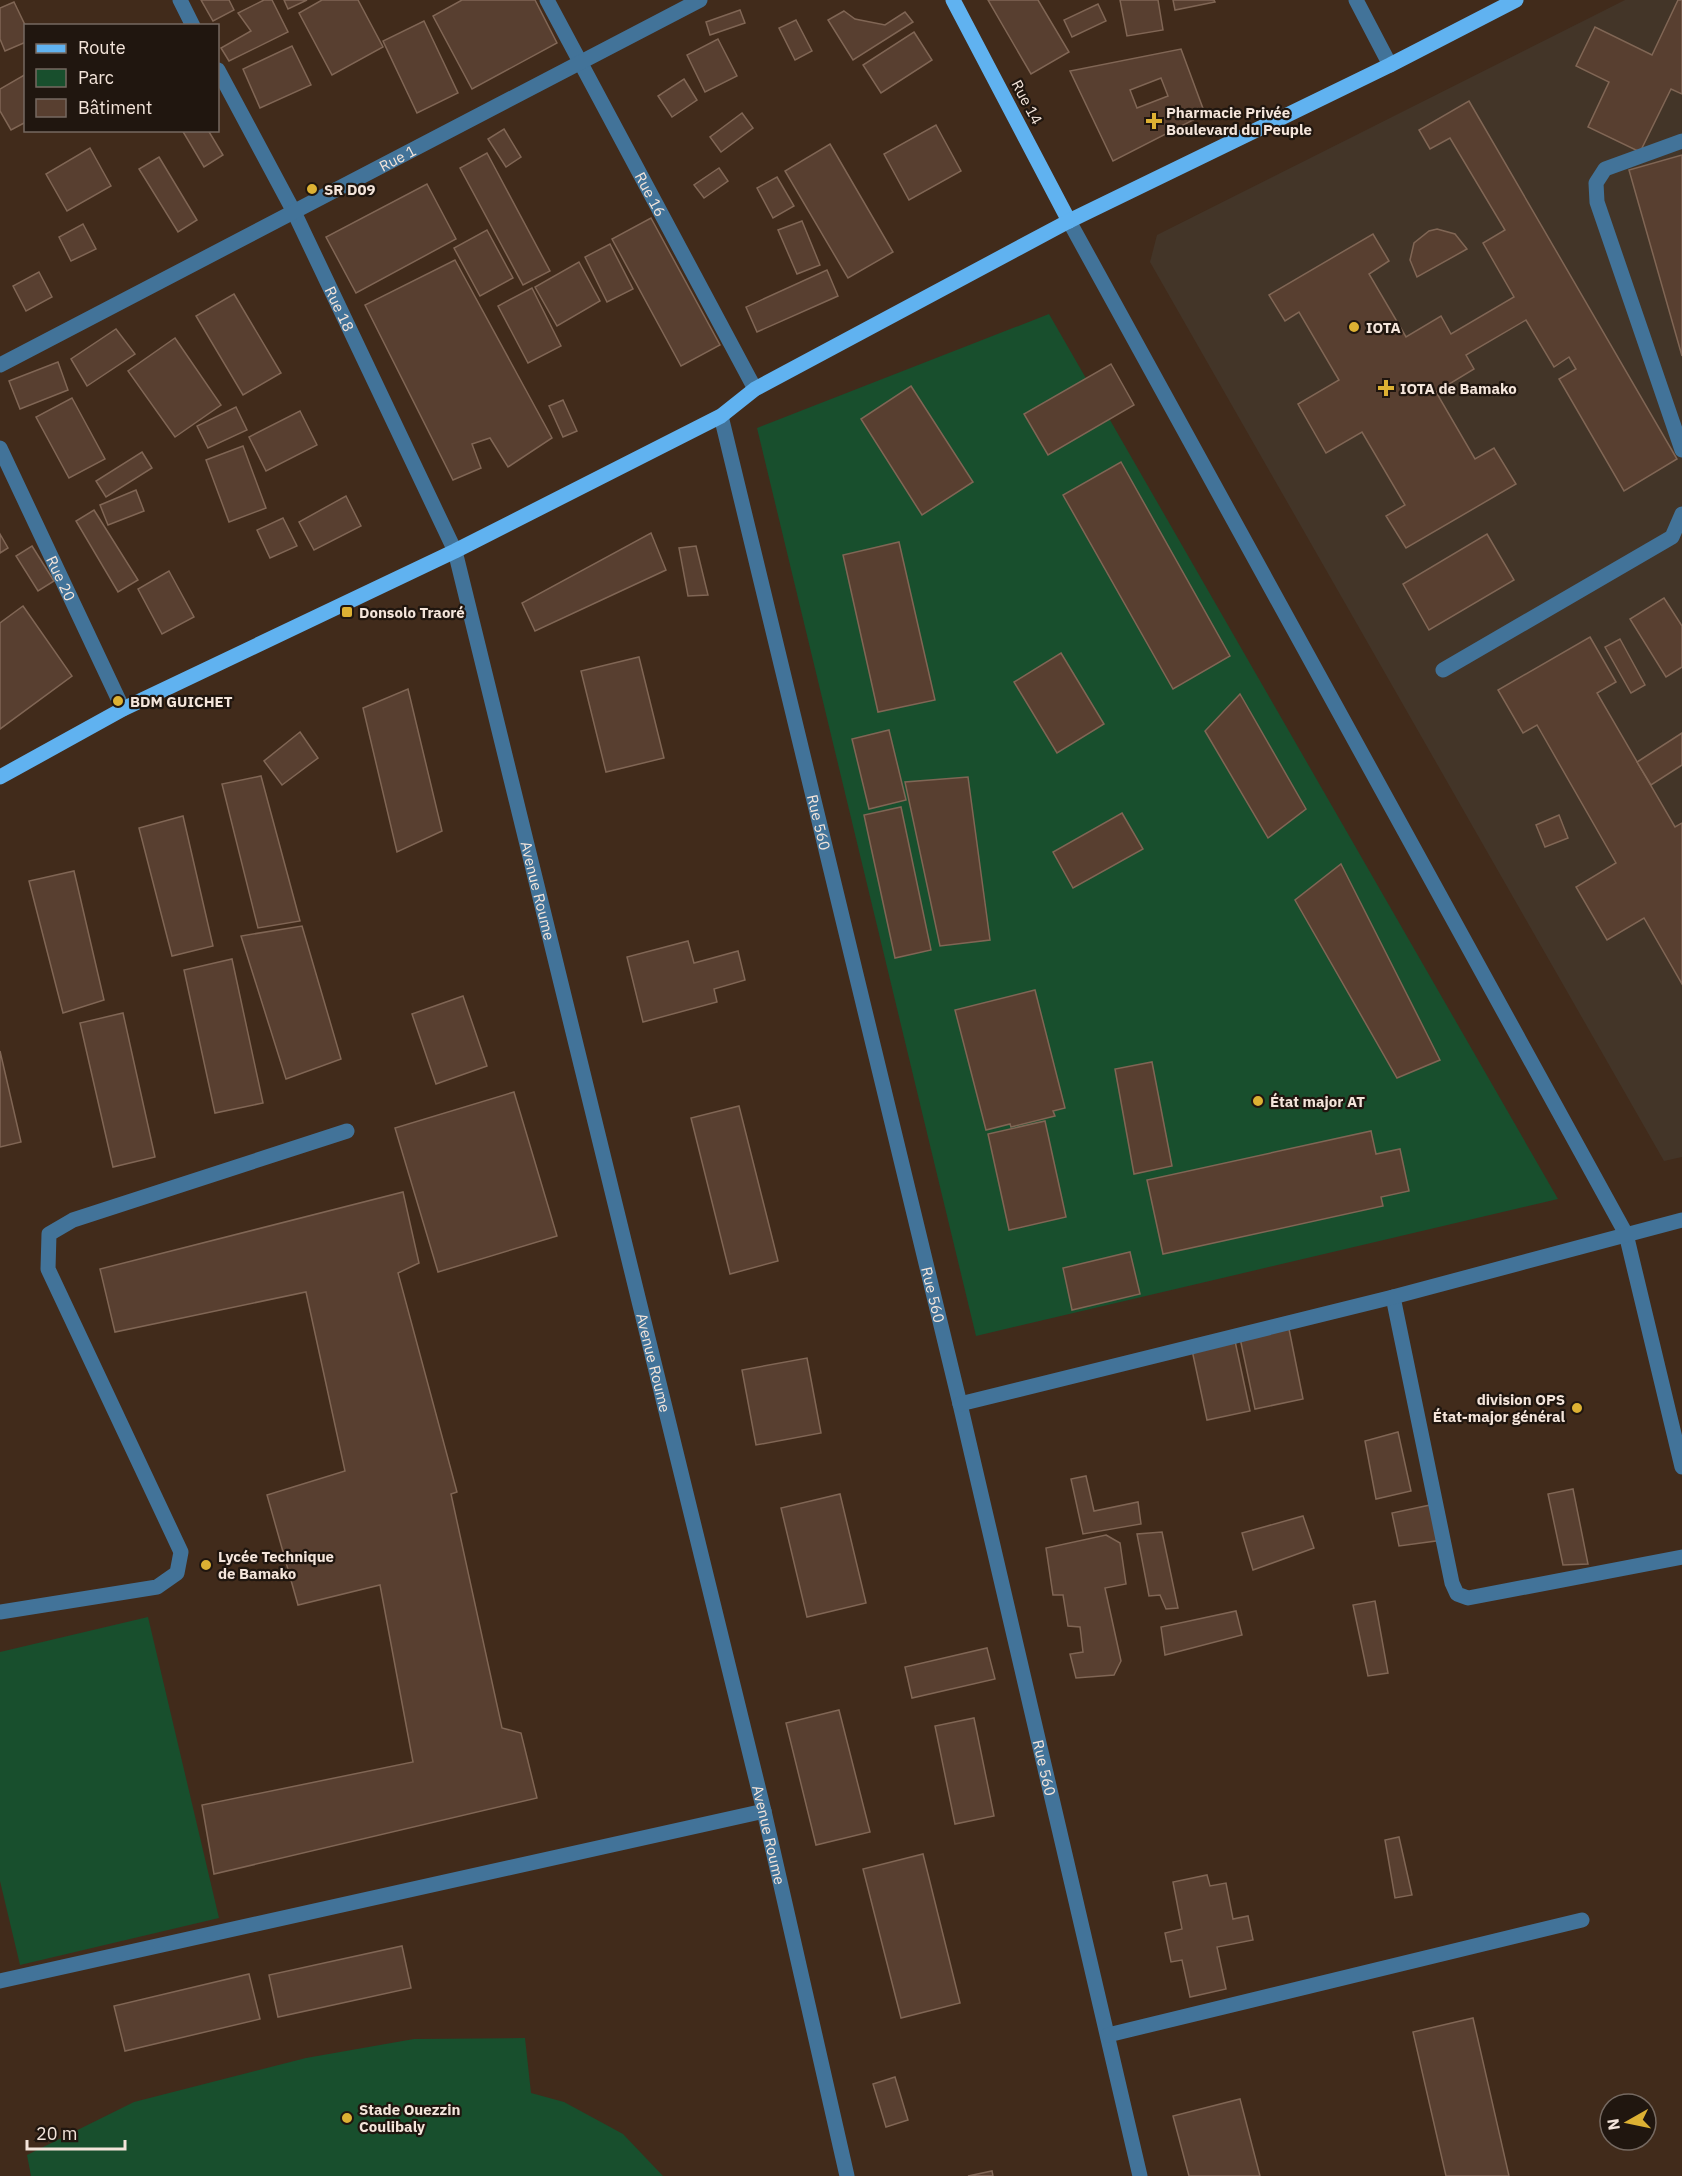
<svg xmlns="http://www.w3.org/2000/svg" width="1682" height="2176" viewBox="0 0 1682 2176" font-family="'IBM Plex Sans',sans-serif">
<rect width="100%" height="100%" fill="#412b1b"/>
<path fill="#433528" d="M1625 0H1682V1157L1664 1161 1150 262 1157 235Z"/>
<g fill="#184f2d">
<path d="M1049 314 1558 1199 976 1336 757 428Z"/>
<path d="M148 1617 219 1918 20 1965 0 1881V1652Z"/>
<path d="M525 2038 531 2093 564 2102 623 2134 663 2176H31L27 2155 134 2102 306 2058 414 2039Z"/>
</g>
<g fill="#583f30" stroke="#806655" stroke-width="1.5" fill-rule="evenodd">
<path d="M201 0H229L234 10 213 21Z"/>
<path d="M264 0H272L288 32 229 61 221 48 251 31 238 13Z"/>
<path d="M284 0H307L288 9Z"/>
<path d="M322 0H358L383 47 332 75 299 13Z"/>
<path d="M462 0H535L557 43 472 89 433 16Z"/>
<path d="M988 0H1038L1069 52 1031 74Z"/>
<path d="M1120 0H1158L1163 30 1127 36Z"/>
<path d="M1173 0H1214L1215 2 1175 10Z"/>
<path d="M1678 0H1682V94L1671 89 1640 152 1588 127 1609 82 1576 66 1595 27 1652 55Z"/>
<path d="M14 2 26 27V42L5 51 0 39V8Z"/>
<path d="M1098 4 1106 21 1072 37 1064 20Z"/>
<path d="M740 10 745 23 710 35 706 22Z"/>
<path d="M844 11 855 19 885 25 905 12 913 22 853 60 828 20Z"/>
<path d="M796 20 812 51 795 60 779 28Z"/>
<path d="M424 21 458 93 417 113 383 41Z"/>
<path d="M914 32 932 60 881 93 863 65Z"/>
<path d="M718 39 737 76 705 92 687 55Z"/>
<path d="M292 46 311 85 260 108 243 69Z"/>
<path d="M1181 49 1205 114 1113 161 1070 71ZM1161 78 1168 96 1137 108 1130 90Z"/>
<path d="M26 74V122L11 130 0 111V89Z"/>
<path d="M684 79 697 100 672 117 658 96Z"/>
<path d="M1469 101 1677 459 1624 491 1559 379 1576 369 1569 357 1554 367 1526 320 1466 355 1474 369 1436 392 1475 459 1494 448 1516 484 1406 548 1386 516 1405 505 1362 432 1326 453 1298 404 1339 380 1299 312 1285 321 1269 295 1373 234 1389 261 1369 274 1406 337 1441 316 1451 334 1514 297 1483 243 1505 230 1450 138 1430 149 1419 130Z"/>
<path d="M742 113 753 128 721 152 710 137Z"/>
<path d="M936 125 961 171 909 200 884 154Z"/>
<path d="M504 129 521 157 506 167 488 139Z"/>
<path d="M182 130H208L223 155 204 167Z"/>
<path d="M830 144 893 252 848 278 785 171Z"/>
<path d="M90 148 111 186 67 211 46 174Z"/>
<path d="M487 153 550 271 523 285 460 168Z"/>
<path d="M1682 155V356L1629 170Z"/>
<path d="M159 157 197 220 178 232 139 169Z"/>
<path d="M719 168 728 181 704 198 694 185Z"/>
<path d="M777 177 794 206 773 218 757 188Z"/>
<path d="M427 184 456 239 356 293 326 237Z"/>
<path d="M651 218 720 345 681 366 612 239Z"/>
<path d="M802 221 820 265 797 274 778 230Z"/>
<path d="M83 224 96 249 71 261 59 237Z"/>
<path d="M1437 229 1455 234 1467 249 1417 277 1410 260 1414 243 1429 231Z"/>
<path d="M487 230 513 278 480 296 454 248Z"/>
<path d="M610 244 633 289 607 302 585 257Z"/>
<path d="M455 260 552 438 508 467 490 438 472 444 481 468 453 480 365 305Z"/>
<path d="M579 262 600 301 557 326 535 287Z"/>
<path d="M827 270 838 296 757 332 746 307Z"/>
<path d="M39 272 52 297 26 311 13 286Z"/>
<path d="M532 288 561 346 528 363 498 306Z"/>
<path d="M234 294 281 373 243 395 196 316Z"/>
<path d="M116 329 135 354 87 386 71 359Z"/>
<path d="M175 338 221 405 175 437 128 371Z"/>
<path d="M58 362 68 390 20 409 9 381Z"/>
<path d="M1111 364 1134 405 1048 455 1024 414Z"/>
<path d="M911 386 973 482 922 515 861 419Z"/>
<path d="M72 398 105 459 69 478 36 417Z"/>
<path d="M563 400 577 431 563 437 549 406Z"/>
<path d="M236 407 247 430 208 448 197 426Z"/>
<path d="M300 411 317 445 266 471 249 437Z"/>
<path d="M243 446 266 508 229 522 206 460Z"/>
<path d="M142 452 152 468 106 497 96 481Z"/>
<path d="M1121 462 1230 656 1173 689 1063 495Z"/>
<path d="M136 490 144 511 108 525 100 505Z"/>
<path d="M346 496 361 526 314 550 299 522Z"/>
<path d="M94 510 138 580 118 592 76 521Z"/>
<path d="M283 518 297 546 270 558 257 530Z"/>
<path d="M651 533 666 570 535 631 522 603Z"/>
<path d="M0 534 8 548 0 553Z"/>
<path d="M1487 534 1514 580 1429 630 1403 584Z"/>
<path d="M899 542 935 700 878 712 843 555Z"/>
<path d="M32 546 54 581 38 591 16 556Z"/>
<path d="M696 546 708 595 688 596 679 548Z"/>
<path d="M169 571 194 617 162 634 138 589Z"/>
<path d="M1664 598 1682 626V667L1666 677 1630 619Z"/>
<path d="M23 606 72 676 0 729V623Z"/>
<path d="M1590 637 1616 682 1597 693 1675 827 1682 823V984L1644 918 1607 940 1576 887 1616 863 1537 725 1523 733 1498 690Z"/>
<path d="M1620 639 1645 685 1631 693 1605 647Z"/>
<path d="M1061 653 1104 724 1057 753 1014 682Z"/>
<path d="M639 657 664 758 606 772 581 671Z"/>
<path d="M408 689 442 831 397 852 363 708Z"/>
<path d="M1240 694 1306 809 1268 838 1205 731Z"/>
<path d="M889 730 906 800 869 809 852 739Z"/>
<path d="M300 732 318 758 282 785 264 761Z"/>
<path d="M1682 733V765L1651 785 1637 762Z"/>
<path d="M261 776 300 921 258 928 222 784Z"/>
<path d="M968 777 990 940 940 946 905 782Z"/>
<path d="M901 807 931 950 895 958 864 815Z"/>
<path d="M1122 813 1143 849 1073 888 1053 852Z"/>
<path d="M1559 815 1568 838 1545 847 1536 825Z"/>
<path d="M183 816 213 946 172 956 139 828Z"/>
<path d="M1341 864 1440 1060 1397 1078 1295 900Z"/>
<path d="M74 871 104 1000 63 1013 29 881Z"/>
<path d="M302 926 341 1059 286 1079 241 936Z"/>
<path d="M688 941 694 963 738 951 745 980 714 989 717 1002 643 1022 627 957Z"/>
<path d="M232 959 263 1103 215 1113 184 970Z"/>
<path d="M1035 990 1065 1108 1053 1111 1055 1116 1011 1127 1010 1124 986 1130 955 1010Z"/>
<path d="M463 996 487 1066 436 1084 412 1014Z"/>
<path d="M123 1013 155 1157 113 1167 80 1023Z"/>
<path d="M0 1051 21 1142 0 1147Z"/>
<path d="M1152 1062 1172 1166 1134 1174 1115 1069Z"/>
<path d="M514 1092 557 1236 438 1272 395 1128Z"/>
<path d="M739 1106 778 1261 730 1274 691 1118Z"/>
<path d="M1045 1121 1066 1217 1009 1230 988 1134Z"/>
<path d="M1371 1131 1376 1154 1400 1149 1409 1191 1381 1197 1383 1206 1163 1254 1147 1180Z"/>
<path d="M403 1192 419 1263 398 1273 457 1492 451 1494 502 1728 521 1733 537 1798 214 1874 202 1805 413 1762 380 1585 298 1605 267 1495 345 1471 306 1292 115 1332 100 1269Z"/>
<path d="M1130 1252 1140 1294 1072 1310 1063 1268Z"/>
<path d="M1289 1329 1303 1399 1255 1409 1240 1338Z"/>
<path d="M1235 1341 1250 1411 1207 1420 1192 1350Z"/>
<path d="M807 1358 821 1433 756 1445 742 1370Z"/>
<path d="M1398 1432 1411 1491 1376 1499 1365 1441Z"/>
<path d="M1086 1476 1094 1511 1138 1502 1141 1524 1083 1534 1071 1479Z"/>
<path d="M1573 1489 1588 1564 1563 1565 1548 1494Z"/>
<path d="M840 1494 866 1603 807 1617 781 1508Z"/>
<path d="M1435 1504 1443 1540 1399 1546 1392 1513Z"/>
<path d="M1303 1516 1314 1548 1253 1570 1242 1533Z"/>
<path d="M1162 1532 1178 1608 1166 1609 1160 1595 1149 1596 1137 1534Z"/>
<path d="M1106 1535 1120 1543 1126 1584 1105 1588 1121 1661 1114 1675 1076 1678 1070 1654 1083 1652 1080 1627 1068 1626 1063 1595H1053L1046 1548Z"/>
<path d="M1375 1601 1388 1673 1368 1676 1353 1605Z"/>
<path d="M1236 1611 1242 1635 1165 1655 1161 1627Z"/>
<path d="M987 1648 995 1679 912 1698 905 1667Z"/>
<path d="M839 1710 870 1832 816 1845 786 1723Z"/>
<path d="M974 1718 994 1816 955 1824 935 1726Z"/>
<path d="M1399 1837 1412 1895 1395 1898 1385 1840Z"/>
<path d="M923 1854 960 2003 901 2018 863 1869Z"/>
<path d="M1207 1875 1210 1886 1226 1883 1233 1919 1248 1916 1253 1940 1217 1947 1226 1989 1190 1997 1182 1960 1171 1962 1165 1933 1182 1929 1173 1882Z"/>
<path d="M402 1946 411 1988 278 2017 269 1975Z"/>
<path d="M249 1974 260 2019 125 2051 114 2006Z"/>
<path d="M1473 2018 1509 2176H1446L1413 2032Z"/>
<path d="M895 2077 908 2120 886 2127 873 2084Z"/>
<path d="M1240 2099 1260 2176H1189L1173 2116Z"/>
<path d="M992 2171 993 2176H968Z"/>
</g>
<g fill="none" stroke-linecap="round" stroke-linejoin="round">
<g stroke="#427399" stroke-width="15">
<path d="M180 0 193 26"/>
<path id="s1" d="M547 0 755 389"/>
<path d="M1356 0 1390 65"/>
<path id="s2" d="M218 70 294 212 455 551 764 1811 847 2176"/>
<path d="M1682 141 1605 169 1596 183 1597 202 1682 450"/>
<path d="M1069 221 1626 1234 1682 1467"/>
<path id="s3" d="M0 365 700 0"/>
<path id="s4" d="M721 416 960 1404 1140 2176"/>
<path id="s5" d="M0 448 123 709"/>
<path d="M1443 670 1672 537 1682 514"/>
<path d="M1393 1297 1452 1583 1457 1594 1468 1598 1682 1557"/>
<path d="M960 1404 1393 1297 1682 1220"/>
<path d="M0 1612 157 1587 177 1573 181 1552 48 1269 49 1234 73 1220 347 1131"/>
<path d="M0 1981 764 1811"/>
<path d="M1108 2035 1582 1920"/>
</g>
<g stroke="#60b2f0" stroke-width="15">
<path d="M953 0 1069 221"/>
<path d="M0 777 123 709 455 551 721 416 755 389 1069 221 1390 65 1516 0"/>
</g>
</g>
<g fill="#ddb133" stroke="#20160f" stroke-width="2">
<path d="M1151 112h6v6h6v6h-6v6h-6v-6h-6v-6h6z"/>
<circle cx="312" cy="189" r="6"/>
<circle cx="1354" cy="327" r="6"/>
<path d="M1383 379h6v6h6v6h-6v6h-6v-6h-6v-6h6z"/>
<rect x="341" y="606" width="12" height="12" rx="3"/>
<circle cx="118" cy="701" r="6"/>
<circle cx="1258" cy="1101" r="6"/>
<circle cx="1577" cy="1408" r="6"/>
<circle cx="206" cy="1565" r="6"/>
<circle cx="347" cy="2118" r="6"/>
</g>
<g text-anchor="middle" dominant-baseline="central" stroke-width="4.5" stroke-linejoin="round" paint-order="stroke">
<g font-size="15" fill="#f4e5db" stroke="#20160f">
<text transform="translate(1027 102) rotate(62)">Rue 14</text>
<text stroke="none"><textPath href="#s3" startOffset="448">Rue 1</textPath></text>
<text stroke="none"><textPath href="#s1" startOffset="220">Rue 16</textPath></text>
<text stroke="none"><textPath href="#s2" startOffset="268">Rue 18</textPath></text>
<text stroke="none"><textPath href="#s5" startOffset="144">Rue 20</textPath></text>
<text stroke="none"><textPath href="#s4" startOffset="418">Rue 560</textPath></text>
<text stroke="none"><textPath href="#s2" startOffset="886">Avenue Roume</textPath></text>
<text stroke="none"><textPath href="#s4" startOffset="904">Rue 560</textPath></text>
<text stroke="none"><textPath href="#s2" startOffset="1372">Avenue Roume</textPath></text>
<text stroke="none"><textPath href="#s4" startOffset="1390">Rue 560</textPath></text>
<text stroke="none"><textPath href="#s2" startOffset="1858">Avenue Roume</textPath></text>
</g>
<g font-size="15" font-weight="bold" fill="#f4e5db" stroke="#20160f" text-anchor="start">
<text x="1166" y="112">Pharmacie Privée<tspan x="1166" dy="17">Boulevard du Peuple</tspan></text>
<text x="324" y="189">SR D09</text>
<text x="1366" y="327">IOTA</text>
<text x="1400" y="388">IOTA de Bamako</text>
<text x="359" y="612">Donsolo Traoré</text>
<text x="130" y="701">BDM GUICHET</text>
<text x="1270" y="1101">État major AT</text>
<text x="1565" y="1399" text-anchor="end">division OPS<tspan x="1565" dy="17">État-major général</tspan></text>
<text x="218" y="1556">Lycée Technique<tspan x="218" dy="17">de Bamako</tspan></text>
<text x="359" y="2109">Stade Ouezzin<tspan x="359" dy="17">Coulibaly</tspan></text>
</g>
</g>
<rect x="24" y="24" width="195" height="108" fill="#20160f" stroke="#756961" stroke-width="1.5"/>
<rect x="36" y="44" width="30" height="9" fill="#60b2f0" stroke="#756961" stroke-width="1.5"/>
<text x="78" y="54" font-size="18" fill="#f4e5db">Route</text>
<rect x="36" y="69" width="30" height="18" fill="#184f2d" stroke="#756961" stroke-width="1.5"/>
<text x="78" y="84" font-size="18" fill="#f4e5db">Parc</text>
<rect x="36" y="99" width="30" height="18" fill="#583f30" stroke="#756961" stroke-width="1.5"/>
<text x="78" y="114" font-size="18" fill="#f4e5db">Bâtiment</text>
<g transform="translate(1628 2122) rotate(261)"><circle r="28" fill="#20160f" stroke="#756961" stroke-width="1.5"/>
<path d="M0-4.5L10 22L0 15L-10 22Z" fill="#ddb133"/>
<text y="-9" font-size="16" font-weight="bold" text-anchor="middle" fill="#f4e5db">N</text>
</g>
<path d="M27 2140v9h98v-9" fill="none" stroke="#f4e5db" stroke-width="3"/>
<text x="36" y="2140" font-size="18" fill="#f4e5db" stroke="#20160f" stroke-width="4.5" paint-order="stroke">20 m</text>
</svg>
